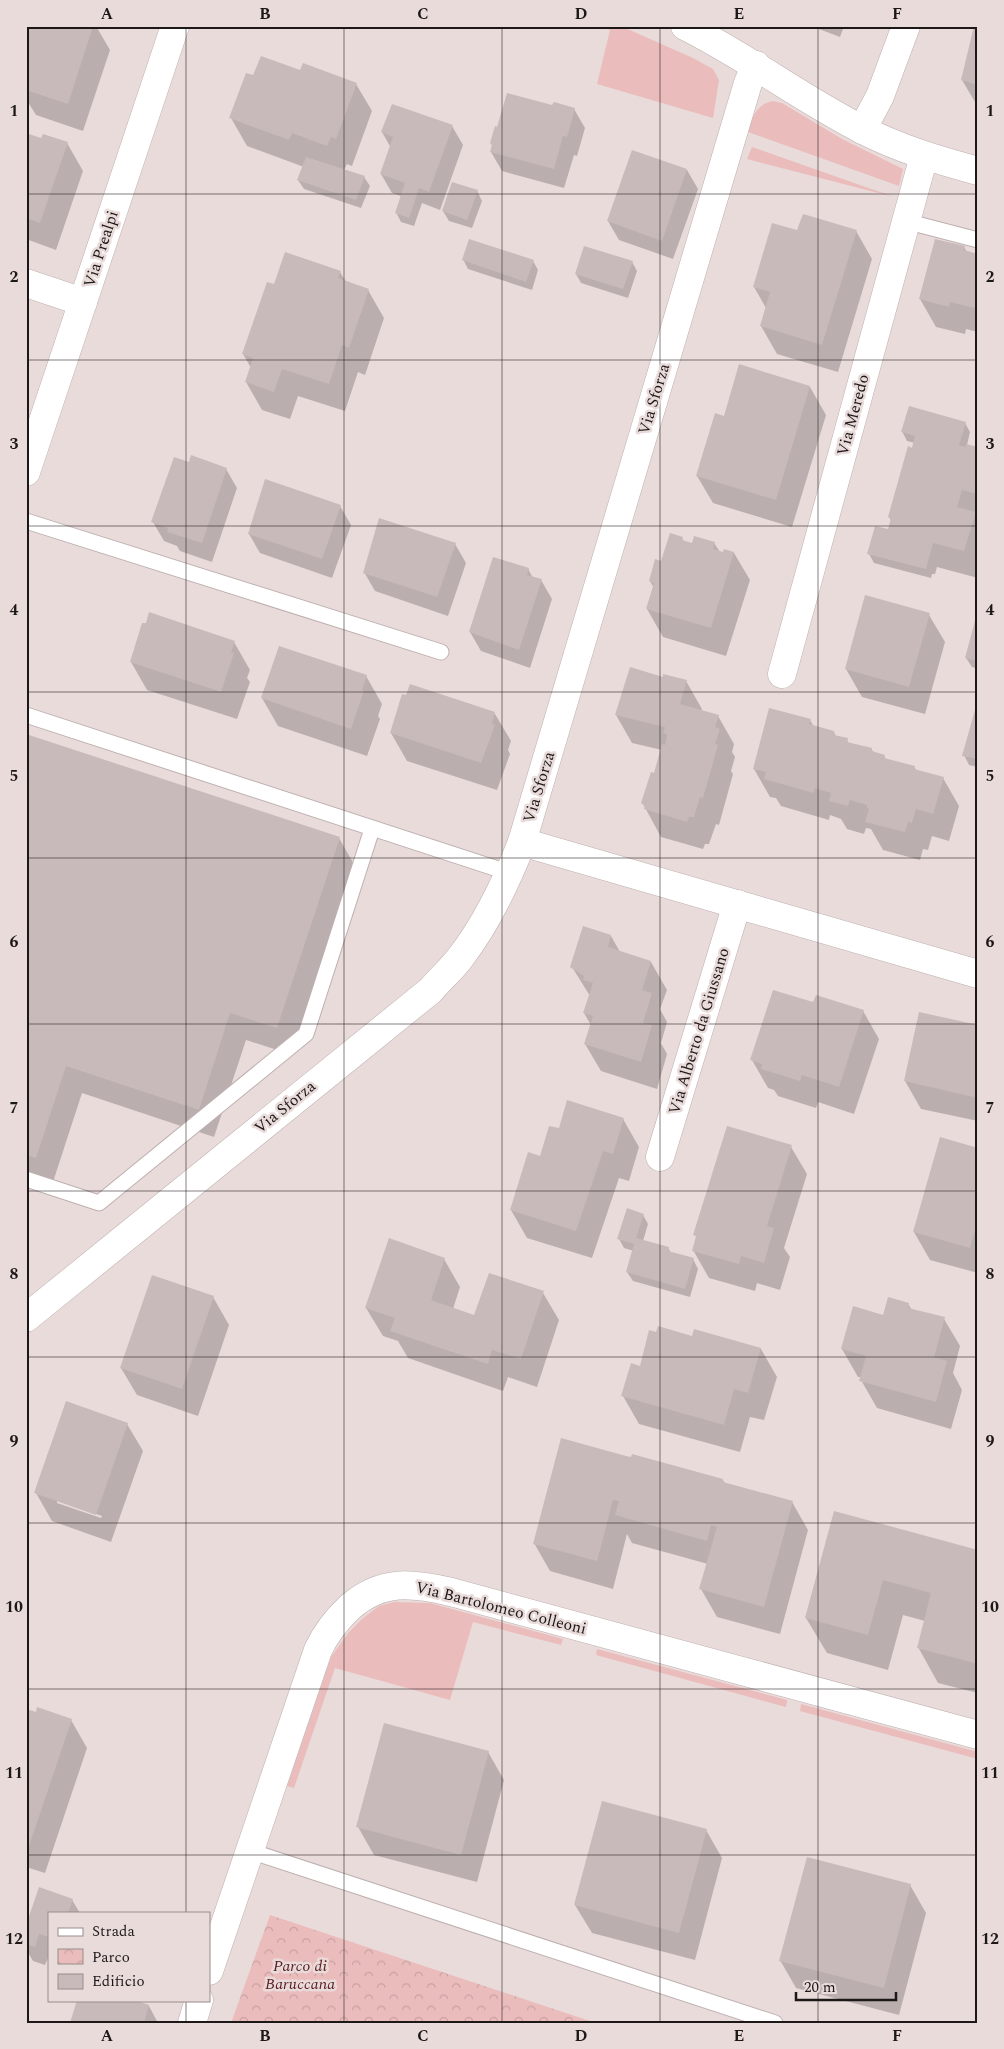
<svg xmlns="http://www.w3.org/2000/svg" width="1004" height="2049" viewBox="0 0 1004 2049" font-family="Spectral,serif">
<defs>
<pattern id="park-crowns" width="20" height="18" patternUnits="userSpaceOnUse" patternTransform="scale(1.25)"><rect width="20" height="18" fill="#ebbcbc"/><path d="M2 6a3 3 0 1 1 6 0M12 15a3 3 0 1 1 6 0" fill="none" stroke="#c9a1a1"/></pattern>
</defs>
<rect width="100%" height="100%" fill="#e9dbda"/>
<g fill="#ebbcbc">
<path d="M597 26 623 27 693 58 713 69 719 80 713 118 597 84 610 30Z"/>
<path d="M773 101 782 103 842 139 903 169 899 186 748 132C752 118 756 104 773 101Z"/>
<path d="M752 147 894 197 747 159Z"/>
<path d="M394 1602 430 1603 563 1639 561 1645 473 1622 450 1700 335 1668 294 1788 287 1786 331 1657 349 1632 362 1619 379 1606Z"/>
<path d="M597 1649 787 1700 786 1707 596 1655Z"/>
<path d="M801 1704 978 1752V1759L800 1711Z"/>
</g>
<path fill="url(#park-crowns)" d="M270 1915 596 2023H231Z"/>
<g fill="#0003" fill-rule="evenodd">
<path d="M26 26H96L110 50 83 131 36 115 26 99Z"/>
<path d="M811 26H844L840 37Z"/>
<path d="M978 26V107L962 80Z"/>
<path d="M254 77 356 84 372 111 352 166 347 164 344 170 364 177 370 186 361 208 304 189 298 180 304 167 247 146 231 118Z"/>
<path d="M553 107 574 109 585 128 577 156 574 155 564 188 502 171 491 152 492 146 491 143Z"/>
<path d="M452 126 463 145 440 210 422 203 414 226 401 222 396 212 401 196 392 193 381 174 391 148 382 132Z"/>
<path d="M26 135 42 140 67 143 83 171 56 250 26 239Z"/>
<path d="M687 170 698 189 673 259 619 240 608 221Z"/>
<path d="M477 191 482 201 472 228 449 221 443 211Z"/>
<path d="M856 231 872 259 838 372 777 354 761 326 766 308 754 287 798 232Z"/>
<path d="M964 247 967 252 978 255V332L966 329 965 334 936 327 920 299Z"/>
<path d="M463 259 533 261 538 270 532 290 468 269Z"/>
<path d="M632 262 637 271 628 298 581 283 576 274Z"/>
<path d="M340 272 346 282 368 290 384 318 365 375 358 372 345 411 298 396 290 419 262 410 246 382 251 368 243 354 275 285Z"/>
<path d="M810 387 826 415 792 527 713 503 697 476Z"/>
<path d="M965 423 970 432 967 445 978 448V578L937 567 935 574H932L931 578 874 563 869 554 888 531 892 522 889 517 915 443 907 441 902 431Z"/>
<path d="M190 464 226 469 237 488 212 562 180 551 177 546 164 541 153 522Z"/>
<path d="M340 506 351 525 332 578 260 553 249 534Z"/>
<path d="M682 538 684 542 693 544 714 543 720 552 734 553 750 580 726 656 663 637 647 609 654 588 650 581Z"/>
<path d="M455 544 466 563 448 616 375 591 364 572Z"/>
<path d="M528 569 533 578 541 580 552 599 530 668 481 651 470 632Z"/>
<path d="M929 615 945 642 925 714 862 697 846 669Z"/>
<path d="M978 615V669L972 667 966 658Z"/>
<path d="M234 642 250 670 247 678 250 682 237 719 147 690 131 662Z"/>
<path d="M366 676 382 704 378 716 380 719 367 756 278 726 262 698Z"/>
<path d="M664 679 686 681 702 709 701 711 718 716 734 744 732 752 735 757 731 771 733 774 719 825 716 824 709 844H705L703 849 661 837 642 802 655 774 662 750 632 743 616 715Z"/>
<path d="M978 701V767L969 765 964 755Z"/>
<path d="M495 714 511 741 508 750 510 754 497 790 407 761 391 733Z"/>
<path d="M810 720 814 727 834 732 836 737 847 740 849 744 872 750 874 753 884 756 886 760 914 767 917 771 943 778 959 806 949 841 932 836 928 850 923 849 920 860 883 850 871 829 866 828 864 834 847 829 841 819 830 815 829 820 781 806 776 798 770 797 754 769Z"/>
<path d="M26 735 339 838 355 866 293 1055 246 1040 214 1137 82 1093 52 1185 26 1176Z"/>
<path d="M611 936 620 952 651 962 667 990 660 1009 667 1022 661 1043 667 1054 657 1089 601 1071 585 1044 591 1025 584 1013 590 996 572 967Z"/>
<path d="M814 1004 863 1011 879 1039 854 1114 818 1102 816 1108 778 1096 774 1090 768 1088 752 1060Z"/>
<path d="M978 1026V1121L921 1109 905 1081Z"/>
<path d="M623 1119 639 1147 629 1181 619 1178 592 1258 527 1238 511 1210 540 1158 559 1130Z"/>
<path d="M791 1147 807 1174 784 1248 790 1257 780 1290 757 1283 755 1291 709 1278 693 1250 697 1238 695 1234Z"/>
<path d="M978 1149V1273L930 1260 914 1232Z"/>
<path d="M643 1215 648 1224 643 1241 668 1248 671 1253 693 1259 698 1269 690 1297 633 1281 627 1272 634 1251 624 1248 619 1239Z"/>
<path d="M444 1259 460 1287 453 1309 474 1317 543 1293 559 1320 537 1387 508 1377 503 1391 408 1358 398 1341 383 1336 366 1308Z"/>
<path d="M213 1297 229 1325 198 1416 137 1395 121 1368Z"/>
<path d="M908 1304 912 1310 944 1319 960 1346 953 1373 962 1390 951 1429 877 1408 861 1380V1377H858L842 1349 883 1316Z"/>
<path d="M693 1338 761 1349 777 1377 764 1420 750 1417 740 1452 639 1424 623 1396Z"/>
<path d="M127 1424 143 1451 111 1542 52 1521 36 1493ZM57 1500 102 1516 101 1518 57 1503Z"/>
<path d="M632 1458 723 1480 725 1484 792 1502 808 1530 780 1634 717 1617 701 1589 708 1564 632 1543 627 1534 613 1589 550 1571 534 1543Z"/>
<path d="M835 1513 978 1552V1693L938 1683 918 1647 925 1621 903 1615 888 1670 827 1653 806 1618Z"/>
<path d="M26 1710 71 1720 87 1748 45 1873 26 1867Z"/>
<path d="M488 1752 504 1780 477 1882 374 1855 358 1827Z"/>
<path d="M706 1830 722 1858 695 1960 592 1933 575 1905Z"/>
<path d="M910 1885 926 1913 899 2015 796 1988 780 1960Z"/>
<path d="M40 1889 72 1900 80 1913H49V1956L45 1965 33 1961 26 1949V1929Z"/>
<path d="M149 2006 158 2023H71Z"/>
</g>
<g fill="#c8baba">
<path d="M26 26H93L68 104 26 90Z"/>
<path d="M974 26H978V85L961 80Z"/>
<path d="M261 56 300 70 303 63 357 83 336 139 331 137 327 146 292 133 289 140 229 118 246 73 253 75Z"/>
<path d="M507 93 552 105 554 102 575 108 567 137 563 136 554 169 490 152 492 145 490 143 495 126 497 127Z"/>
<path d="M392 104 453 125 429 192 419 188 409 218 395 213 405 183 380 174 393 137 381 132Z"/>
<path d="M26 133 41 138 43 134 68 142 40 223 26 218Z"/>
<path d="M632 150 687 169 662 241 607 221Z"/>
<path d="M306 157 365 176 356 200 297 180Z"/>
<path d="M452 182 478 190 467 220 442 211Z"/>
<path d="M803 214 857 230 822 345 760 326 770 292 753 287 772 223 797 230Z"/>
<path d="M469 239 534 260 526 282 462 260Z"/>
<path d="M935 239 965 246 964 250 978 254V309L950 302 949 307 919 299Z"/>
<path d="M584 246 633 261 623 289 575 274Z"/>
<path d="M285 252 341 271 338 278 369 289 349 348 342 345 329 384 282 369 274 392 245 382 253 358 242 354 267 282 274 284Z"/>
<path d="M739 364 810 386 776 500 696 476 715 413 724 416Z"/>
<path d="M909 406 966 422 959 445 965 447 966 444 978 447V494L962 490 957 507 976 512 964 551 933 543 926 569 867 554 875 526 888 529 891 518 888 517 908 446 912 448 915 436 901 432Z"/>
<path d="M191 455 227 468 202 543 167 532 168 528 151 522 174 457 189 462Z"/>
<path d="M265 479 341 505 322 559 248 534Z"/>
<path d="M379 518 456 543 437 597 363 573Z"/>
<path d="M670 533 683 537 682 540 692 543 694 536 715 542 713 549 723 552 724 549 734 552 711 628 646 609 654 583 649 581 655 559 661 561Z"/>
<path d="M493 557 529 568 527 575 542 579 519 650 469 632Z"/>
<path d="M865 595 930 613 909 687 845 669Z"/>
<path d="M149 612 235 641 231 652 234 653 221 692 130 662 142 623H146Z"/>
<path d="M977 613H978V661L965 658Z"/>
<path d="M279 646 367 675 362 690H364L351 729 261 698Z"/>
<path d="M630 667 663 677V674L687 680 680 704 719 715 715 727 720 729 715 744 718 745 703 798 700 797 694 817H689L687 822 644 809 645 806 641 803 651 772 654 773 662 744 665 745 667 735 663 733 665 727 615 715Z"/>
<path d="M410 684 495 712 492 724 495 725 481 763 390 733 402 694 406 695Z"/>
<path d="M978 699V759L962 756Z"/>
<path d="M769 708 811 719 809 724 834 731V735L848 738 847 742 872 748V751L885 755 884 758 915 766 914 769 944 777 933 814 916 809 912 823 908 822 905 832 865 822 869 809 867 808V805L850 800 848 806 829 801 831 793 815 788 813 793 764 779 766 772 753 769Z"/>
<path d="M26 734 340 837 277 1028 230 1013 199 1110 66 1066 36 1158 26 1155Z"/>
<path d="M583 926 611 935 608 947 651 961 642 990 652 993 643 1023 652 1025 641 1062 584 1044 593 1016 583 1013 593 983 583 980 584 976 570 967Z"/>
<path d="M773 990 813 1002 816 995 864 1010 839 1087 802 1075 800 1081 761 1069 762 1064 750 1060Z"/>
<path d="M919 1012 978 1025V1098L904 1081Z"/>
<path d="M567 1100 624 1118 613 1154 603 1151 576 1231 510 1210 528 1152 540 1156 549 1126 559 1128Z"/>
<path d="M727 1126 792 1145 767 1226 774 1228 764 1263 741 1256 739 1264 692 1251 696 1236 693 1235Z"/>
<path d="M940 1137 978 1148V1221L970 1248 913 1232Z"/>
<path d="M627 1208 644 1214 636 1238 669 1247 668 1251 694 1258 685 1289 626 1272 634 1244 617 1239Z"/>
<path d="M389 1238 445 1258 431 1300 474 1315 489 1273 544 1291 521 1359 492 1350 488 1364 390 1331 395 1318 365 1308Z"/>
<path d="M152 1275 214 1296 182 1389 120 1368Z"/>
<path d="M888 1297 909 1303 908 1308 945 1317 934 1357 947 1361 936 1402 859 1381 866 1356 841 1349 853 1306 883 1315Z"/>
<path d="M658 1326 692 1336 694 1329 761 1348 748 1393 734 1389 724 1425 621 1396 631 1363 640 1366 649 1330 656 1332Z"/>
<path d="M66 1401 128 1423 96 1515 34 1493Z"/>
<path d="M561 1438 626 1456 631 1457 632 1454 723 1479V1482L793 1501 764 1607 699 1589 717 1527 711 1525 707 1541 615 1515 619 1501 613 1500 597 1561 533 1544Z"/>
<path d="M834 1511 978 1550V1664L917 1648 931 1593 883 1580 868 1635 805 1618Z"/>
<path d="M37 1707 72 1719 29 1846 26 1845V1709L36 1712Z"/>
<path d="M384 1723 489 1751 461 1855 356 1827Z"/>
<path d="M602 1801 707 1829 679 1933 574 1905Z"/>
<path d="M807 1857 911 1884 884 1988 779 1961Z"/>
<path d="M39 1887 73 1899 68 1913H49V1937L39 1934 35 1947 26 1944V1925Z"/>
<path d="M77 2000H134L149 2005 144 2023H70Z"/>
</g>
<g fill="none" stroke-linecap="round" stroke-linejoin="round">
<g stroke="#beb0b0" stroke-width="17">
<g id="lane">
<path d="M905 221 978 240"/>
<path d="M26 521 441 652"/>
<path d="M26 715 510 873"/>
<path d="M26 1179 99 1203 306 1034 372 829"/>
<path d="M250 1851 775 2023"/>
</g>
</g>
<g stroke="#beb0b0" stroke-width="29">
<g id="street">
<path d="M685 26C747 57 802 99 863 130 900 149 938 160 978 171"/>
<path d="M862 130 880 96 906 26"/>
<path d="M26 283 83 302"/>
<path d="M26 472 175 26"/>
<path d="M782 674 924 156"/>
<path d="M522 842 978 974"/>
<path d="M660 1157 737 904"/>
<path d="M26 1318 431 990C440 979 451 970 460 958 487 923 506 883 522 842L748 83 756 65"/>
<path d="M209 1971 318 1650C326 1633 336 1620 350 1607 382 1579 412 1583 451 1592L978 1735"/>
<path d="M192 2023 199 2000"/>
</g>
</g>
<use href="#lane" stroke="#fff" stroke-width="15"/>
<use href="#street" stroke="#fff" stroke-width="28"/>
</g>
<path fill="none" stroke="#1d1818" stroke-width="1" stroke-opacity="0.55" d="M186 26V1913M344 26V2023M502 26V2023M660 26V2023M818 26V2023M26 194H978M26 360H978M26 526H978M26 692H978M26 858H978M26 1024H978M26 1191H978M26 1357H978M26 1523H978M26 1689H978M26 1855H978M186 2000V2023"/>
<g text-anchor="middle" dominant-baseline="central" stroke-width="5" stroke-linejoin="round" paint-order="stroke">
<g font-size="16" fill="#1d1818" stroke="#e9dbda">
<text transform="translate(101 249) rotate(-72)">Via Prealpi</text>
<text transform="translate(654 399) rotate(-73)">Via Sforza</text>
<text transform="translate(853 415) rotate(-75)">Via Meredo</text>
<text transform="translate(539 787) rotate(-73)">Via Sforza</text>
<text transform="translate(699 1031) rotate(-73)">Via Alberto da Giussano</text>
<text transform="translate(285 1107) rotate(-39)">Via Sforza</text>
<text transform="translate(501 1608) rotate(14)">Via Bartolomeo Colleoni</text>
</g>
<g font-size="16" font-style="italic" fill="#5d2025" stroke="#e9dbda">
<text x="300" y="1966">Parco di<tspan x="300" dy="18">Baruccana</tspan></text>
</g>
</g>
<rect width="1004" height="2049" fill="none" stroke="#e9dbda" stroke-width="55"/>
<rect x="48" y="1912" width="162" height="90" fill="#e9dbda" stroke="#978d8c"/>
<rect x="58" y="1928" width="25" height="8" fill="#ffffff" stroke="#978d8c"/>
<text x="92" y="1936" font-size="15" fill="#1d1818">Strada</text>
<rect x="58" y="1949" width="25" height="15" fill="url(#park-crowns)" stroke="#978d8c"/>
<text x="92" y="1962" font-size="15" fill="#1d1818">Parco</text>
<rect x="58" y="1974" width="25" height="15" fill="#c8baba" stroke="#978d8c"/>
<text x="92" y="1986" font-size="15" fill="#1d1818">Edificio</text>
<path d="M796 1992v8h100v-8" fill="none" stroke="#1d1818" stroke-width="2.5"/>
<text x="804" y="1992" font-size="15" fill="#1d1818" stroke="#e9dbda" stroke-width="4" paint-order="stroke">20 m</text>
<rect x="28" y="28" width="948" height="1994" fill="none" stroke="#1d1818" stroke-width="2"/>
<g font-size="16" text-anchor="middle" font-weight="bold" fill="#1d1818">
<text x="107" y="19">A</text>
<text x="265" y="19">B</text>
<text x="423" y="19">C</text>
<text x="581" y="19">D</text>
<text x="739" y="19">E</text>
<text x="897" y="19">F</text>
<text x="14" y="116">1</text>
<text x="990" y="116">1</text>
<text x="14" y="282">2</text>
<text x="990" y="282">2</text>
<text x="14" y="449">3</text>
<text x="990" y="449">3</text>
<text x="14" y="615">4</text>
<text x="990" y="615">4</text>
<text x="14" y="781">5</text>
<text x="990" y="781">5</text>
<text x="14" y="947">6</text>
<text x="990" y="947">6</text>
<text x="14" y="1113">7</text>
<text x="990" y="1113">7</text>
<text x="14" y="1279">8</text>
<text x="990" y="1279">8</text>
<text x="14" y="1446">9</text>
<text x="990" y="1446">9</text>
<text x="14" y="1612">10</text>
<text x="990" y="1612">10</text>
<text x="14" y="1778">11</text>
<text x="990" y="1778">11</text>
<text x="14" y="1944">12</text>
<text x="990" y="1944">12</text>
<text x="107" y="2041">A</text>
<text x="265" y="2041">B</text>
<text x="423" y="2041">C</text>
<text x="581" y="2041">D</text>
<text x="739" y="2041">E</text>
<text x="897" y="2041">F</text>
</g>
</svg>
